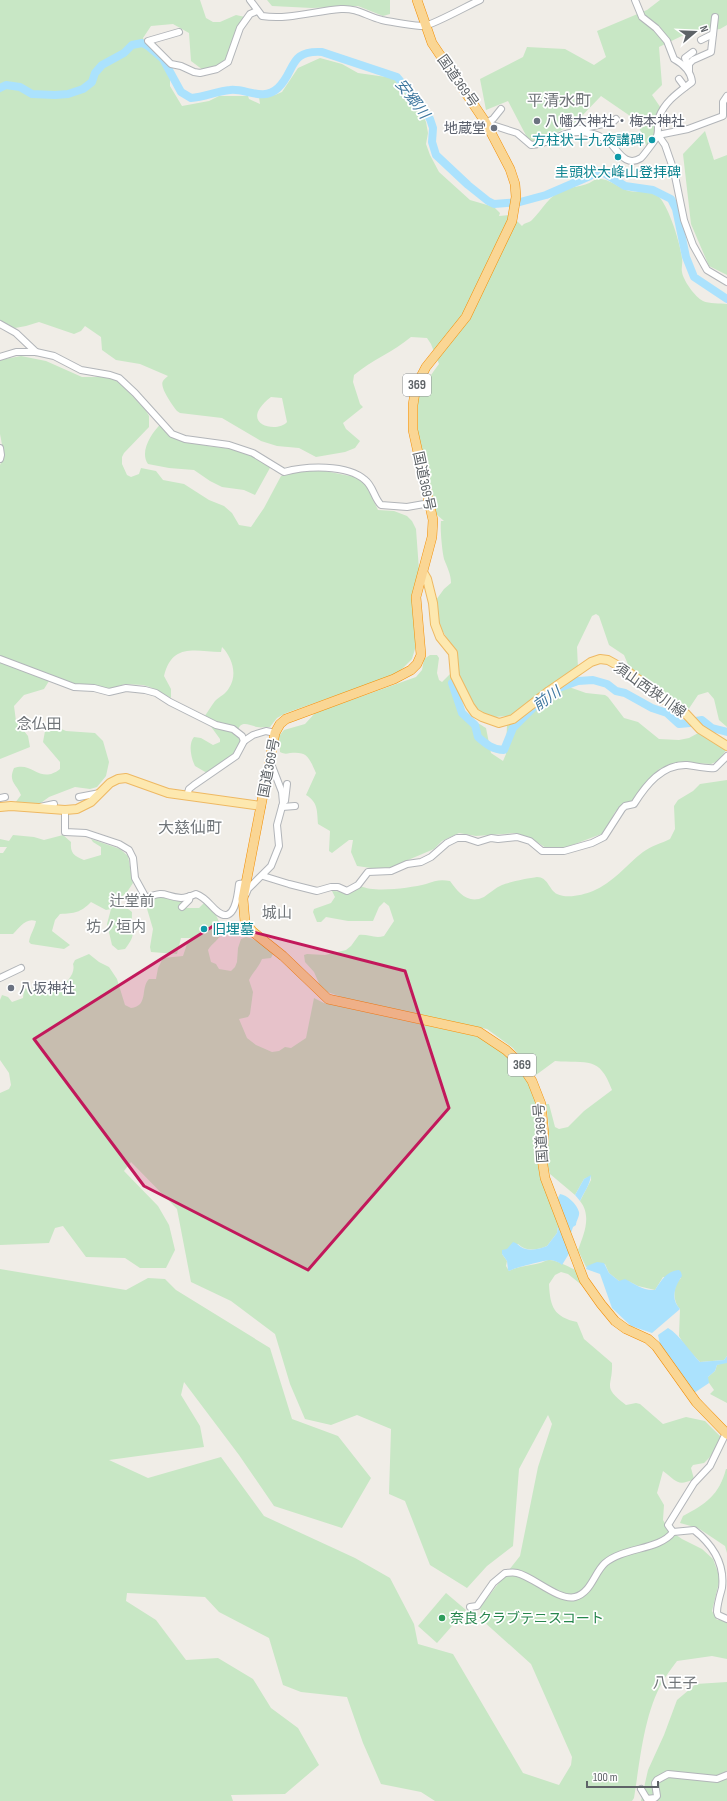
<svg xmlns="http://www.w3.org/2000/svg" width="727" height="1801" viewBox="0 0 727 1801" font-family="'Sofia Sans Condensed','Noto Sans JP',sans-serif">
<rect width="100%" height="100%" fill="#f0ede7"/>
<g fill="#c8e7c5" fill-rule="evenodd">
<path d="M0 0H200L206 18 213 22H220L236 15 245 17 234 56 219 66 203 70 191 61 189 33 173 24 151 26 143 38 150 52 159 59 167 70 170 79V86L182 106 209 101 219 96H248L249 99 260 104 259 97 275 95 282 92 298 68 320 58 342 64 358 73 393 78 420 109 426 122 428 133 426 144 430 155 439 172 470 200 494 207 500 213 499 216 511 215 522 226C525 222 529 223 532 220 543 209 549 195 564 190 577 185 583 188 596 179 608 177 618 188 629 191 638 193 649 189 657 195 668 203 681 245 682 259 683 263 681 268 682 272 683 280 695 297 703 301 709 304 720 303 727 304V727L719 720 714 699 708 692 698 695 688 710 667 700 629 667 624 655 609 645 599 616 596 614 592 616 577 647 578 668 518 712 508 716 494 717 482 713 476 707 464 688 458 671 456 652 438 624 436 600 444 589 451 583C451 574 447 567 444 559 442 550 440 529 441 521H444L436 514C428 479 413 441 417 405 419 393 431 374 439 364L431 344 427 338 411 337C393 352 372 360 354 375L353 382 360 404 363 407 343 423 346 429 360 441 355 448 345 452 316 457 299 448 277 446 261 441 222 418 180 413 177 411C173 406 159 387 163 381 164 379 166 378 168 376L140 364 116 360 102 350 101 337 85 326 81 331 74 334 39 322 26 326 15 328 0 321ZM271 397 282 398 287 422C277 434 236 424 271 397Z"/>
<path d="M267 0H390V14L383 16 358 6 312 8 272 6Z"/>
<path d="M660 0H727V25L720 29 688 33 659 47 662 85 652 95 667 117 649 152 636 120 601 96 577 121 538 144 531 145 508 101 486 110 480 79 523 57 527 47 565 49 594 65 606 57 597 31 647 10Z"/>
<path d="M705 131 714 160 727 155V275L709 266 691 224 683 154Z"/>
<path d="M21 356 46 361 82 377H106L118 381 145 409 149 416V427L124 453 122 457V464L127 475 131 477 139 474 141 468 156 471 163 480 184 484 209 500 224 506 232 513 239 525 251 527 264 508 281 476 296 471 315 469 360 478 365 483 378 510 394 511 407 516 412 521 416 529 419 570 415 649 412 659 397 674 286 713 277 718 270 727C265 727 261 728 257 727 249 725 241 720 238 730 248 750 221 764 207 773L195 766C191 758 188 744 194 737L201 738 213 745 220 742V739L204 717C208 712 211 706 215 701 220 696 226 694 229 688 238 675 232 657 222 647L221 652C194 651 172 643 164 676L171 689V698L150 687 143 685 125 684 109 689 49 681 44 689 24 695 14 706 16 721 28 736 30 747 0 759V465L4 455 0 434V360Z"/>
<path d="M161 424 171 436 208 446 240 450 271 466 255 495 244 490 222 487 210 481 194 470 169 468 148 464C139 452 152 432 161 424Z"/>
<path d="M430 655H437L439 658 437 673 439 680 442 682 452 672 461 693 457 699C459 714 475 721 486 728L491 753 503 761 506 754 507 724 533 709 541 701 561 688 569 687 586 693 605 695 608 697 624 718 638 722 659 739 679 740 689 738 700 732 727 749 718 761 711 764 679 762 659 769 639 791 631 802 621 806 615 812 604 833 567 847 546 848 534 840 516 833 476 836 459 833 442 841 434 849 408 860 400 866 385 870 357 866 351 852 353 840H349L332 853 329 851 330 831 318 824C317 811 318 802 306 795L316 773C309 758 308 751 290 753 286 754 284 754 280 752L279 736 284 730 305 724 315 713 416 677 422 670 424 659Z"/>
<path d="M50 724 66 731 95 733 103 741 109 762 106 776 97 787 90 789 75 787 49 797 38 805 15 803 21 795C16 783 8 782 14 768 33 761 40 785 60 769V762L43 742 45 731Z"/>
<path d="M727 780V1356L724 1360 700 1362 685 1346 679 1336 680 1309C672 1301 673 1285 681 1278L663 1277 655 1290 638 1286 628 1281H619L609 1273 605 1264 586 1267 578 1250C584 1234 592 1216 580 1201L591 1180V1176L584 1179 575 1195 550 1174 547 1162 549 1126 546 1104H549L555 1127 559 1129 568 1127 584 1111 612 1090C599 1055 588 1064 555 1061L536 1075 513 1048 487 1029 347 999 322 990 314 972 305 962 304 955 307 954 325 955 346 950 351 946 359 935C368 934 375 939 384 936L394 921 389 906 384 902 379 907 373 921H348L326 917 321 922H317L313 912 314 909 331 903 335 897 332 891 348 892 361 886C373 893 411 888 426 884 435 881 440 879 450 881 458 892 468 905 484 897 490 893 495 888 502 885 509 882 529 878 537 877 548 877 549 890 557 894 567 899 583 895 593 891 613 883 626 865 643 852 651 846 662 843 670 839L675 829 674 806 678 800 693 791 700 784Z"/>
<path d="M13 835 34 837 44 840 63 835 71 842C70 853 74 856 84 860L101 855V847L93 842 91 839 120 849 128 856 133 883 127 892 116 902 117 906 123 905 132 912C131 931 138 933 125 949L118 950 112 945 107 924 111 909 106 910 91 902C80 913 75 913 60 914L55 920 52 931 70 945 64 949 31 944 29 942C30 934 35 928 36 921 26 917 19 928 13 934H0V853H3L7 847H0V839L9 841Z"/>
<path d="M160 896 180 900 184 908H199L204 903C213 905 220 922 222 931 220 940 212 943 208 950L211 962 216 964 219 969 231 971 235 967 237 962 238 948 241 939 246 937C257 940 266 945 273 954L271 958 262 959C259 967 253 972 249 980L253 992 250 1014 248 1017 239 1019 247 1038 256 1045 272 1052 279 1051 285 1047 291 1048 306 1038 314 998 324 1003 479 1037 506 1053 520 1066 535 1092 539 1108 541 1138 559 1220 557 1233 547 1246C537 1250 526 1252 518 1244L502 1254 507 1261 506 1266 509 1271C519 1266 529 1266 540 1263 542 1263 546 1260 548 1260 555 1259 571 1268 578 1271L583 1286 568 1274 561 1272 555 1275 549 1284C550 1307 554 1317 577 1322L584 1339 612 1363C613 1388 601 1386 626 1405L636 1403 640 1404 663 1424 686 1417 705 1421 720 1436V1443L709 1458 704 1463 693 1465 691 1468 694 1479C677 1487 677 1481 663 1471L657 1493 664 1505 663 1520 669 1530 682 1539 702 1549 713 1559 720 1578 712 1611 717 1620 727 1619V1659L712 1656 677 1661C672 1668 667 1674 663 1681 644 1713 640 1761 634 1798L632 1801H435L421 1792 381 1784 363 1743 347 1697 301 1692 283 1685 269 1638 219 1612 205 1597 127 1593 126 1601 156 1620 186 1660 218 1658 253 1679 271 1708 298 1728 319 1765 285 1794 231 1795 233 1801H0V1269L126 1290 148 1278 165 1279 176 1290 270 1348 292 1419 338 1436 371 1478 342 1528 274 1506 239 1455 184 1382 181 1395 200 1426 204 1447 109 1460 148 1478 221 1457 264 1516 355 1558 390 1578 414 1624 418 1644 453 1654 523 1773 559 1785 571 1765 572 1757 531 1664 482 1620 480 1607 520 1556 538 1467 552 1424 548 1415 519 1469 513 1546 487 1566 467 1588 430 1565 405 1501 389 1494 391 1429 357 1415 331 1425 305 1419 290 1384 275 1334 231 1301 191 1282 177 1209 131 1162 124 1171 158 1206 169 1225 175 1250 166 1268H140L125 1258 86 1257 63 1226 55 1228 49 1243 0 1245V1093L9 1089 11 1085 9 1073 0 1060V1000L2 995 8 997 12 1002 23 998 24 989C30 986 36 990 42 993L53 988 60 989C66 982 76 974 73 964L75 960 89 954 99 962 109 967 117 979 125 1005 131 1008C149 1006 140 988 149 979H156L158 968 163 958 183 956 188 941 191 938H181L177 954 151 952 150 947 153 929 145 902Z"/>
<path d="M722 1363H727V1403L710 1394 714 1390 707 1380 708 1377 715 1371 717 1365Z"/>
<path d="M726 1469H727V1553L725 1546 698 1528 680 1523 683 1516C706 1504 719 1495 726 1469Z"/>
<path d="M446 1593 466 1610 437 1643 418 1626Z"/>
<path d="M727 1682V1801H641L648 1770 664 1735 677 1700 696 1684Z"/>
</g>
<g fill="#abe2fd">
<path d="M591 1175C590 1185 584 1192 580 1201L575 1195 584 1179Z"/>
<path d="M560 1194C567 1195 577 1204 579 1212 580 1216 576 1221 576 1225L573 1227 570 1236 558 1203V1198Z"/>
<path d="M559 1220 570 1252 562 1265C559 1262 555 1261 551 1260 545 1260 514 1268 509 1271L508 1270 507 1261 502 1254V1250L507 1249 513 1242C517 1243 518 1245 521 1247 529 1252 540 1249 547 1246L557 1233Z"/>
<path d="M597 1262 604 1263 609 1273 619 1281 625 1279C635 1284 643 1291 655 1290 661 1281 666 1271 679 1270L681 1272 682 1276C675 1286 670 1299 680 1309L652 1333 631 1326 612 1308 600 1274 586 1269 587 1266Z"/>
<path d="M668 1328C679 1334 690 1352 700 1362L724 1360 727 1356V1363L717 1365 715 1371 708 1377 709 1383 694 1393 675 1364 660 1344 658 1335Z"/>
</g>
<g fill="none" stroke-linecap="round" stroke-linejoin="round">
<g stroke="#abe2fd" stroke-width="8">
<path d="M0 88 6 85 20 87 32 94 55 95 68 94 83 89 92 82 95 73 102 65 124 53 132 45 142 43 148 46 163 59 181 92 191 98C205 97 217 91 230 90 246 88 263 102 278 88 296 71 288 50 322 52L397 77 423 108 430 119 433 128 432 142 436 155 468 185 488 201 494 204 520 202 546 195 590 176 597 171 604 173 625 186 653 190 671 199 676 209 686 257 694 277 727 299"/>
<path d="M452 683 462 713 475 725 478 737C486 744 493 750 504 750L513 728 536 705"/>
<path d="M552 693 556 689 578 681 593 680 607 684 616 691 625 693 652 708 667 713 679 724 690 723"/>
<path d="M696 721 702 720 712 728 727 732"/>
</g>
<g stroke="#b2b5b9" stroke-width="8">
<g id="minor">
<path d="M250 0 262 16C289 20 314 11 341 9 358 8 366 16 382 20 391 22 415 26 424 26 433 25 469 5 480 0"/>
<path d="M179 32 148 41 171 64 181 66 194 72 200 73 217 69 228 62 240 28 250 14 257 11"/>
<path d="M701 40 713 34"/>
<path d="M688 65 685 58 693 52"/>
<path d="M689 71V64L693 60 711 52 715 17"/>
<path d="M679 79 685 87"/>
<path d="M486 123 517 133 531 145C555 144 563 126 593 134 598 135 606 139 609 142 618 150 625 168 641 158 644 155 656 139 657 136 659 130 657 123 659 117 665 101 679 92 692 82 691 71 683 64 674 59L667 41 656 28 642 17 635 0"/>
<path d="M486 123 493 119 501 109"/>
<path d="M574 130 613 122 616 119"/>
<path d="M658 135 665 145 674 171 684 220 693 245 707 270 727 282"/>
<path d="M658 135 688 129 723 116V102L727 96"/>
<path d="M0 324 16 333 36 352"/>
<path d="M0 357 16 352H36L54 356 81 370 110 375 119 378 135 393 172 434 185 439 229 445 253 453 284 472C306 466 347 464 365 480 373 486 374 498 381 505L407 507 430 503"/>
<path d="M0 448 1 455 0 459"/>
<path d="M0 659 74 687 94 688 109 692 126 688 145 690 156 693 170 702 216 725 233 729 242 736 244 741"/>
<path d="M187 796 189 789 194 785 236 756 244 741 253 735 266 731 275 733"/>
<path d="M79 797 100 793"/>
<path d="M0 798 5 797"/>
<path d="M285 801 287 784"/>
<path d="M40 807 54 804"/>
<path d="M282 807 295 806"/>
<path d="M65 810V832L86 833 119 844 129 850 133 858 135 878 146 898C167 890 162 896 181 898 186 898 191 896 196 894 207 898 210 906 218 912 235 925 238 893 239 884L246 883"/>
<path d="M263 876 289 884 317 891 331 887H338L347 891 358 885 368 872 391 871 407 864 421 862 431 857 447 843 457 838H466L478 842 491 838 498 839 517 837 530 841 542 851H564L592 843 604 837 622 809 625 806 634 804C646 785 662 764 687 765 696 766 705 769 715 768L727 756"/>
<path d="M246 894 248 889 271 866 279 846 277 825 283 803 282 792 270 761"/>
<path d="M182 907 189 900 190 896"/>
<path d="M0 978 21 968"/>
<path d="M726 1433 710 1466 694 1483 668 1525 673 1532 694 1530C713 1545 725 1563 722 1588 720 1595 717 1605 717 1612L718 1615 727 1619"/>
<path d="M470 1607 477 1606 493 1583 505 1573C508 1573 513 1572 517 1573 534 1577 558 1601 575 1597 591 1593 594 1573 605 1563 624 1547 660 1550 673 1532"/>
<path d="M641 1789 647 1799 655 1798 657 1796 655 1783 657 1780 668 1774 717 1779 727 1775"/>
</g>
</g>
<g stroke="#eeb862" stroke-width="10">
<g id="major">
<path d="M423 572 427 579 433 603 435 624 440 637 453 653 455 676 470 706 475 713 482 717 499 723 513 719 549 691 591 662 600 659 608 660 626 670 669 703 686 714 700 729 727 746"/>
<path d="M0 807 11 806 65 810 77 809 91 802 110 783 118 779 126 778 168 793 261 806"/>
</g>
</g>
<g stroke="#f28f06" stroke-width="10">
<path id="highway" d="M417 0 432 43 486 123 510 169 515 184 516 197 512 221 466 317 426 367 416 386 413 405V430L433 520 432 537 416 597 421 655 417 664 411 670 394 679 286 719 280 724 275 733 246 883 243 899 245 922 253 932 283 956 328 999 479 1032 506 1050 520 1063 532 1081 541 1104 544 1134 542 1159 545 1178 584 1280 601 1304 615 1321 626 1329 648 1339 656 1346 696 1402 727 1434"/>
</g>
<use href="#minor" stroke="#fff" stroke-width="6"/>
<use href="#major" stroke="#fde8af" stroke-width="8"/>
<use href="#highway" stroke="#fad694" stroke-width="9"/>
</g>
<path fill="#c2185b" fill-opacity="0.2" stroke="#c2185b" stroke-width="3" stroke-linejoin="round" d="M218 923 405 971 449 1108 308 1270 144 1186 34 1039Z"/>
<g fill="#6b7280" stroke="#fff" stroke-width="1.5">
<circle cx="537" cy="121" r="4"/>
<circle cx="494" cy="128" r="4"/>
<circle cx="11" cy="988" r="4"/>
</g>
<g fill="#0f9aa8" stroke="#fff" stroke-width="1.5">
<circle cx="652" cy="140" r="4"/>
<circle cx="618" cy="157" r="4"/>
<circle cx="204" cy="929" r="4"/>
</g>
<circle fill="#2e9e5b" stroke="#fff" stroke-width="1.5" cx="442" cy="1618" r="4"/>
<g text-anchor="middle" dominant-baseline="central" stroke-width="3.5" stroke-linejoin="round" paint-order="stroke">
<g fill="#fff" stroke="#8e9295" stroke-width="1">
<rect x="403" y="374" width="28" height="22" rx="3"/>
<rect x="508" y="1054" width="28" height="22" rx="3"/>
</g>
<g font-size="13" font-weight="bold" fill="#5e6367">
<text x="417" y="385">369</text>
<text x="522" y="1065">369</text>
</g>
<g font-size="14" fill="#5e6367" stroke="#fff">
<text transform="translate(458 81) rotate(55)">国道369号</text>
<text transform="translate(424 481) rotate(78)">国道369号</text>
<text transform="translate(650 690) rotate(35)">須山西狭川線</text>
<text transform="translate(269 768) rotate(-79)">国道369号</text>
<text transform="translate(541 1133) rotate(-94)">国道369号</text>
</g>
<g font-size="14" fill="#5b616d" stroke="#fff" text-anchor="start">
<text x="545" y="121">八幡大神社・梅本神社</text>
<text x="486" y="128" text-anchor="end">地蔵堂</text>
<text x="19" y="988">八坂神社</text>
</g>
<g font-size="14" fill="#0d838f" stroke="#fff" text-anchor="end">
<text x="644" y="140">方柱状十九夜講碑</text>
<text x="618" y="172" text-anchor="middle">圭頭状大峰山登拝碑</text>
<text x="212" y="929" text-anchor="start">旧埋墓</text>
</g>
<g font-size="14" fill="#27864d" stroke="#fff" text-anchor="start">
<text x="450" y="1618">奈良クラブテニスコート</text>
</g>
<g font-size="15" font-style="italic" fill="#40789f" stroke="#fff">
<text transform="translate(412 99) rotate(53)">安郷川</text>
<text transform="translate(547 699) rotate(-35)">前川</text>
</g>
<g font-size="15" fill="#707579" stroke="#fff">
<text x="39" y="724">念仏田</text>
<text x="132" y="901">辻堂前</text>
<text x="277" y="913">城山</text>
<text x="116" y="927">坊ノ垣内</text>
<text x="675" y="1683">八王子</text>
</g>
<g font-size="16" fill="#707579" stroke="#fff">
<text x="559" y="101">平清水町</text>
<text x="190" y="828">大慈仙町</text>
</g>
</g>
<g transform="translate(695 32) rotate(71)" stroke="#ffffff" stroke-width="3" paint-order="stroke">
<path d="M0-3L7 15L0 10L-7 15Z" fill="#5e6367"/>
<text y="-6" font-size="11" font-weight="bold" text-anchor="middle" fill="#5e6367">N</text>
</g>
<path d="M587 1781v6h71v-6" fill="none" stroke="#5e6367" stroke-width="2"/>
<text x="593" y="1781" font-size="12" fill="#5e6367" stroke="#ffffff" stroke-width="3" paint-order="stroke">100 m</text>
</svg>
